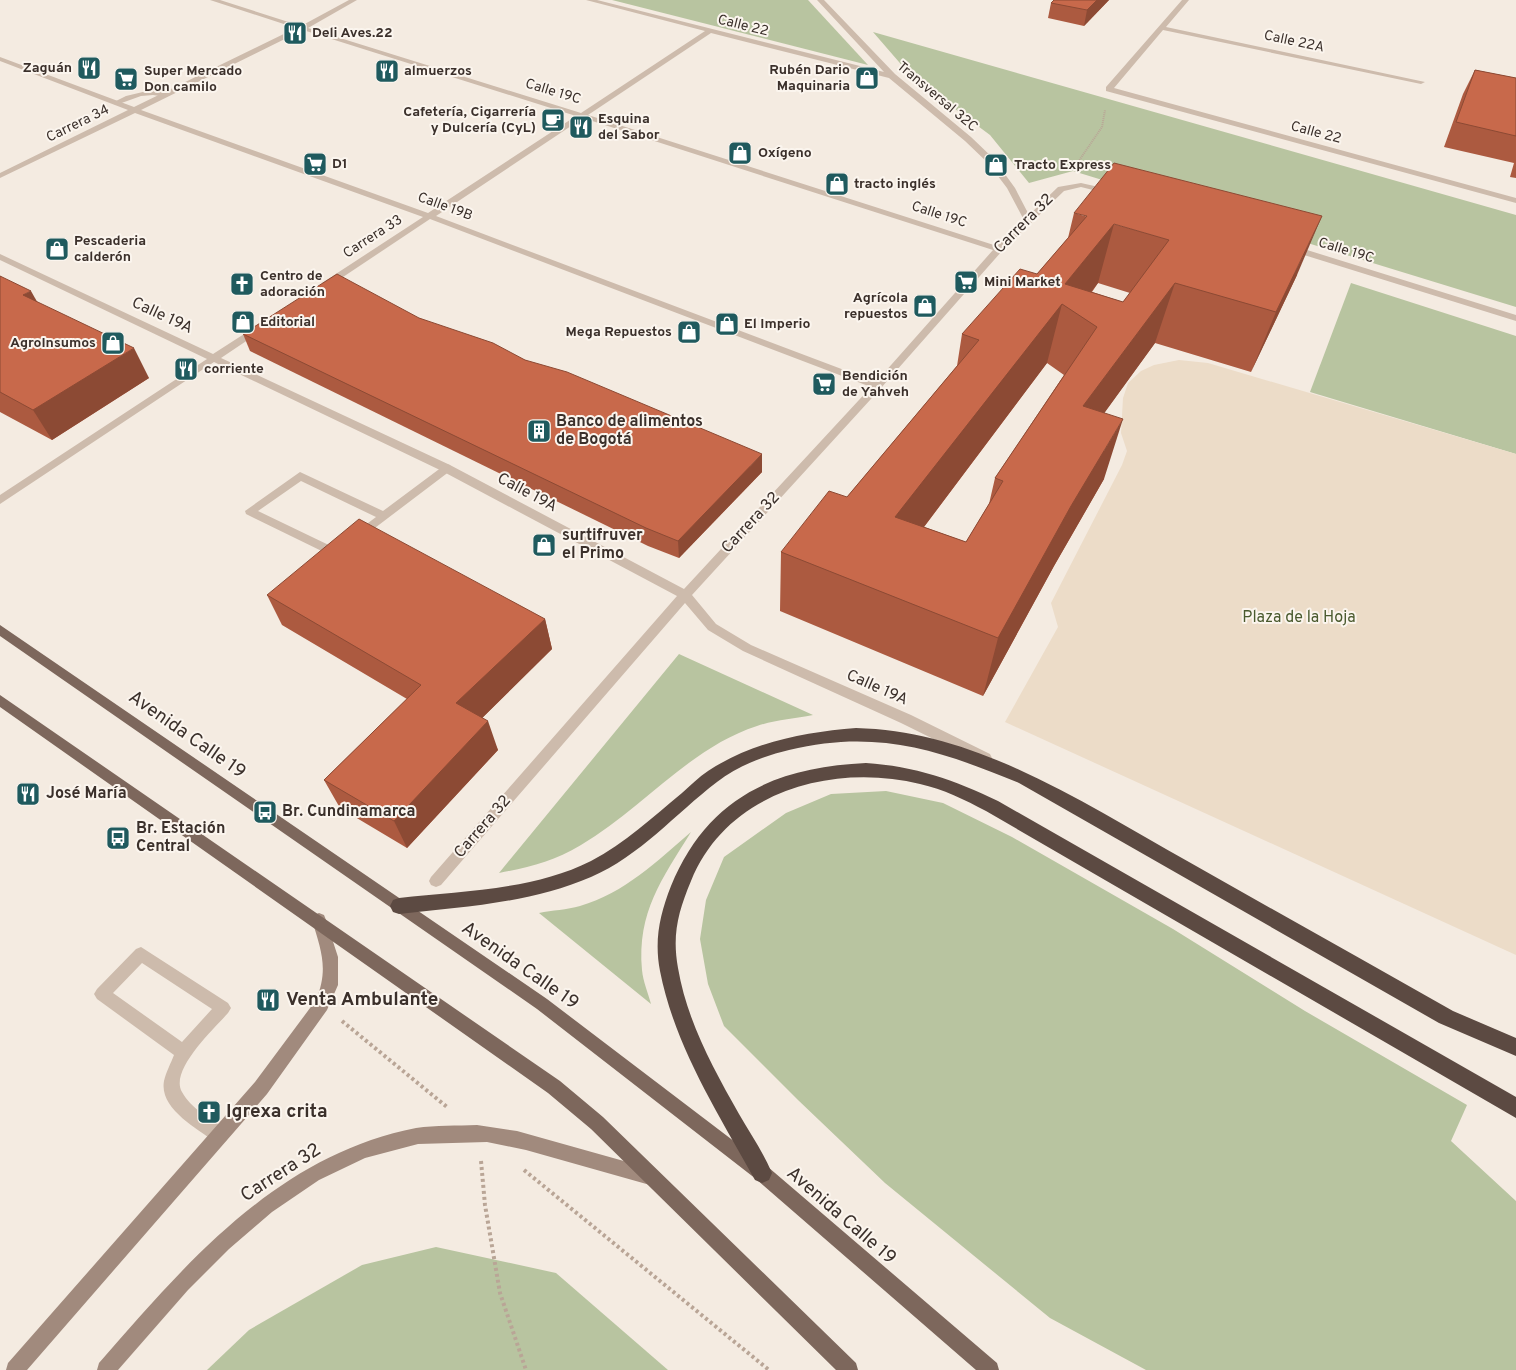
<svg xmlns="http://www.w3.org/2000/svg" width="1516" height="1370" viewBox="0 0 1516 1370" font-family="Overpass,sans-serif">
<rect width="100%" height="100%" fill="#f4ebe1"/>
<g fill="#b8c4a0">
<path d="M612 0H808L868 65Z"/>
<path d="M873 32 1516 215V307L1073 171 1029 183 990 135 912 77Z"/>
<path d="M1351 283 1516 336V454L1310 392Z"/>
<path d="M679 654 813 715C794 719 774 720 757 726 689 748 641 810 581 845 553 862 530 867 499 873Z"/>
<path d="M886 791 943 803 1012 837 1173 929 1305 1011 1467 1105 1451 1141 1516 1201V1370H1146L1050 1318 885 1183 798 1100 724 1026 708 984 700 939 706 900 724 857 786 813 831 794Z"/>
<path d="M691 832C662 879 637 912 642 970 643 981 648 993 651 1004L539 913C552 910 567 910 580 906 625 893 657 861 691 832Z"/>
<path d="M436 1247 556 1273 668 1370H207L249 1330 362 1265Z"/>
</g>
<path fill="#ecdcc8" d="M1179 360 1208 363 1516 454V955L1005 722 1058 627 1051 603 1122 465 1127 451 1121 433 1123 398 1128 383 1141 371 1154 365Z"/>
<g fill="none" stroke-linecap="round" stroke-linejoin="round">
<path stroke="#b9a596" stroke-width="2" stroke-dasharray="1 1" stroke-linecap="butt" d="M1076 165 1102 127 1105 110"/>
<g stroke="#b9a596" stroke-width="4" stroke-dasharray="3 3" stroke-linecap="butt">
<path d="M342 1021 447 1107"/>
<path d="M481 1161 485 1205 500 1293 526 1370"/>
<path d="M524 1170 769 1370"/>
</g>
<g fill="#cdbbac" fill-rule="evenodd">
<path d="M147 91H160L170 95 166 97 153 95 141 96 116 105 112 103 126 96Z"/>
<path d="M446 464 450 465 451 468 450 471 359 540 355 539 353 536 355 533 376 517 301 481 258 511 337 549 342 550 344 553 336 558 246 514 245 511 300 472 383 511Z"/>
<path d="M141 947 228 1003 231 1008 228 1013C215 1028 169 1070 182 1092 191 1109 211 1119 226 1129L228 1135 226 1141 220 1143 214 1141C196 1128 159 1108 164 1081 166 1072 171 1063 174 1055L97 999 94 994 97 989 136 949ZM142 963 212 1009 182 1042 113 993Z"/>
</g>
<g fill="#cdbbac" fill-rule="evenodd">
<path d="M210 0H220L301 26 349 0H357L308 28 581 113 705 31 586 0H597L884 72 817 0H824L895 74 971 137 994 159 1015 188 1029 215 1058 187 1081 183 1112 190V194H1109L1081 187 1064 191 1002 251 881 388 692 595 716 624 751 645 911 715 990 754 992 758 990 762 985 763 980 762 901 723 743 651 708 630 685 603 441 885 436 887 431 885 429 881 431 877 677 596 442 471 214 362 0 504V495L207 359 0 260V254L213 354 255 327H261V331L221 358 450 465 684 589 871 387 430 219 328 287H322V283L423 217 135 113 0 178V173L128 110 0 61V57L134 107 296 28ZM303 30 576 116 428 213 141 110ZM711 33 889 78 965 141 988 163 1007 188 1024 220 997 246 588 115ZM583 118 993 250 876 382 436 216Z"/>
<path d="M1182 0H1189L1166 27 1425 82 1421 84 1163 30 1114 88 1516 198V203L1106 91V87Z"/>
<path d="M1291 245 1516 315V321L1288 250V246Z"/>
</g>
<g fill="#a18a7d" fill-rule="evenodd">
<path d="M319 913 324 915 326 920 338 957V985L327 1010 267 1094 27 1370H6L8 1363 255 1082 316 1000C329 969 321 950 312 920L314 915Z"/>
<path d="M477 1125 517 1131 638 1165 656 1171 658 1177 656 1183 650 1185 526 1150 487 1142 418 1144 365 1158 319 1180 272 1212 229 1249 188 1290 118 1370H97L99 1363C187 1262 278 1155 416 1128 436 1125 457 1126 477 1125Z"/>
</g>
<g fill="#7d675c" fill-rule="evenodd">
<path d="M0 625 547 999 768 1167 997 1363 999 1370H976L756 1179 537 1009 0 636Z"/>
<path d="M0 695 560 1081 603 1117 856 1363 858 1370H836L591 1129 548 1093 0 707Z"/>
</g>
<g fill="#5c4a42" fill-rule="evenodd">
<path d="M856 728C979 731 1084 804 1189 862 1277 912 1365 961 1453 1011L1516 1038V1056L1439 1023 1019 783C939 750 877 729 789 750 764 756 737 766 717 782 675 814 640 856 591 877 531 903 463 907 399 914L393 912 390 906 393 900 399 898C462 891 534 890 591 861 625 843 653 817 682 793 691 785 699 777 708 771 752 742 805 732 856 728Z"/>
<path d="M866 763C914 766 955 780 998 801L1516 1097V1118L986 811C965 800 943 789 920 784 833 763 727 791 691 881 678 912 672 935 678 968 687 1021 713 1068 739 1114 750 1133 763 1152 772 1173L769 1180 762 1183 755 1180C718 1113 675 1047 660 971 654 940 660 914 671 886 707 798 775 767 866 763Z"/>
</g>
</g>
<g fill="#ac5a40" fill-rule="evenodd">
<path d="M1109 0 1084 26 1048 18 1051 3Z"/>
<path d="M1475 70 1516 78V178L1510 177 1514 163 1444 147 1463 94Z"/>
<path d="M1074 213 1297 275 1251 372 1155 343 1104 413V479L1054 566 983 696 780 611 781 552 847 497 957 366 962 334 1037 274 1068 238ZM1098 283 1130 293 1123 302 1092 292ZM1047 363 1064 375 995 478 989 504 966 542 924 527Z"/>
<path d="M0 276 36 301 149 378 52 440 0 412Z"/>
<path d="M419 318 525 360 762 472 679 558 648 546 250 351 243 334Z"/>
<path d="M267 595 545 619 552 649 482 718 498 750 407 848 340 808 324 780 407 699 282 625Z"/>
</g>
<g fill="#8c4a34">
<path d="M1097 0H1109L1084 26 1087 10Z"/>
<path d="M1322 216 1297 275 1251 372 1276 312Z"/>
<path d="M1114 224 1098 283 1075 312 1062 304 1047 363 887 576 895 517 1065 284Z"/>
<path d="M1175 283 1155 343 1066 466 1083 406Z"/>
<path d="M31 291 48 321 23 295Z"/>
<path d="M134 348 149 378 52 440 33 410Z"/>
<path d="M1123 419 1104 479 1054 566 983 696 998 638 1071 506Z"/>
<path d="M762 454V472L679 558 678 541Z"/>
<path d="M545 619 552 649 467 733 456 703Z"/>
<path d="M488 721 498 750 407 848 394 821Z"/>
</g>
<g fill="#c8694b" stroke="#8c4a34" fill-rule="evenodd">
<path d="M1054 0H1097L1087 10 1051 3Z"/>
<path d="M1475 70 1516 78V136L1456 122Z"/>
<path d="M1114 163 1322 216 1276 312 1175 283 1083 406 1123 419 1071 506 998 638 781 552 829 491 847 497 979 340 962 334 1020 269 1037 274 1087 216 1074 213ZM1114 224 1169 240 1123 302 1065 284ZM1062 304 1097 327 995 478 1003 481 966 542 895 517Z"/>
<path d="M337 274 419 318 493 343 525 360 567 372 762 454 678 541 646 528 243 334Z"/>
<path d="M0 276 31 291 23 295 134 348 33 410 0 392Z"/>
<path d="M359 519 545 619 456 703 488 721 394 821 324 780 421 685 267 595Z"/>
</g>
<defs>
<g id="restaurant-square" transform="scale(1.25)"><rect x="-9" y="-9" width="18" height="18" rx="4" fill="#1f5a5e" stroke="#fbf5ee"/><path d="M-5-6h1v4h1v-4h1v4h1v-4h1v5L-1.5 .5V6h-2V.5L-5-1ZM5-6V6H3V1.5H1.5Q1.5-4 5-6Z" fill="#fff"/></g>
<g id="shop-square" transform="scale(1.25)"><rect x="-9" y="-9" width="18" height="18" rx="4" fill="#1f5a5e" stroke="#fbf5ee"/><path d="M-5-2.5h2.3a2.7 3.5 0 0 1 5.4 0H5L5.5 6h-11ZM-1.5-2.5h3a1.5 2.3 0 0 0-3 0Z" fill="#fff"/></g>
<g id="supermarket-square" transform="scale(1.25)"><rect x="-9" y="-9" width="18" height="18" rx="4" fill="#1f5a5e" stroke="#fbf5ee"/><path d="M-6-5.5h2.5l.6 2H6L4.5 2H-2.5L-4.4-4H-6ZM-1.5 3.2a1.3 1.3 0 1 0 .1 0ZM3 3.2a1.3 1.3 0 1 0 .1 0Z" fill="#fff"/></g>
<g id="cafe-square" transform="scale(1.25)"><rect x="-9" y="-9" width="18" height="18" rx="4" fill="#1f5a5e" stroke="#fbf5ee"/><path d="M-5.5-4.5H6V0H3Q3 3.5 0 3.5H-2.5Q-5.5 3.5-5.5 0ZM3-3.2v2h1.7v-2ZM-6 4.5H4V6H-6Z" fill="#fff"/></g>
<g id="church-square" transform="scale(1.25)"><rect x="-9" y="-9" width="18" height="18" rx="4" fill="#1f5a5e" stroke="#fbf5ee"/><path d="M-1.2-6h2.4v3.5h3.3v2.4h-3.3V6h-2.4V-.1h-3.3v-2.4h3.3Z" fill="#fff"/></g>
<g id="building-square" transform="scale(1.25)"><rect x="-9" y="-9" width="18" height="18" rx="4" fill="#1f5a5e" stroke="#fbf5ee"/><path d="M-4-6H4V6H1V3H-1V6H-4ZM-2.5-4.3h1.7v1.8h-1.7ZM.8-4.3h1.7v1.8H.8ZM-2.5-1h1.7V.8h-1.7ZM.8-1h1.7V.8H.8Z" fill="#fff"/></g>
<g id="bus-square" transform="scale(1.25)"><rect x="-9" y="-9" width="18" height="18" rx="4" fill="#1f5a5e" stroke="#fbf5ee"/><path d="M-5-6H5V4H4V6H2V4H-2V6H-4V4H-5ZM-3.5-4V0h7V-4ZM-3.5 1.2v1.5H-2V1.2ZM2 1.2v1.5H3.5V1.2Z" fill="#fff"/></g>
</defs>
<g fill-rule="evenodd">
<use href="#restaurant-square" x="295" y="33"/>
<use href="#restaurant-square" x="89" y="68"/>
<use href="#restaurant-square" x="387" y="71"/>
<use href="#shop-square" x="867" y="78"/>
<use href="#supermarket-square" x="126" y="79"/>
<use href="#cafe-square" x="553" y="120"/>
<use href="#restaurant-square" x="581" y="127"/>
<use href="#shop-square" x="740" y="153"/>
<use href="#supermarket-square" x="315" y="164"/>
<use href="#shop-square" x="996" y="165"/>
<use href="#shop-square" x="837" y="184"/>
<use href="#shop-square" x="57" y="249"/>
<use href="#supermarket-square" x="966" y="282"/>
<use href="#church-square" x="242" y="284"/>
<use href="#shop-square" x="925" y="306"/>
<use href="#shop-square" x="243" y="322"/>
<use href="#shop-square" x="727" y="324"/>
<use href="#shop-square" x="689" y="332"/>
<use href="#shop-square" x="113" y="343"/>
<use href="#restaurant-square" x="186" y="369"/>
<use href="#supermarket-square" x="824" y="384"/>
<use href="#building-square" x="539" y="431"/>
<use href="#shop-square" x="544" y="545"/>
<use href="#restaurant-square" x="28" y="794"/>
<use href="#bus-square" x="265" y="812"/>
<use href="#bus-square" x="118" y="838"/>
<use href="#restaurant-square" x="268" y="1000"/>
<use href="#church-square" x="209" y="1112"/>
</g>
<g text-anchor="middle" dominant-baseline="central" stroke-width="4" stroke-linejoin="round" paint-order="stroke">
<g font-size="14" fill="#3b302b" stroke="#fbf5ee">
<text transform="translate(743 26) rotate(14)">Calle 22</text>
<text transform="translate(1294 42) rotate(12)">Calle 22A</text>
<text transform="translate(553 92) rotate(17)">Calle 19C</text>
<text transform="translate(937 97) rotate(40)">Transversal 32C</text>
<text transform="translate(78 124) rotate(-26)">Carrera 34</text>
<text transform="translate(1316 133) rotate(15)">Calle 22</text>
<text transform="translate(445 207) rotate(20)">Calle 19B</text>
<text transform="translate(939 215) rotate(18)">Calle 19C</text>
<text transform="translate(373 237) rotate(-33)">Carrera 33</text>
<text transform="translate(1346 251) rotate(17)">Calle 19C</text>
</g>
<g font-size="14" font-weight="bold" fill="#3b302b" stroke="#fbf5ee" text-anchor="start">
<text x="312" y="33">Deli Aves.22</text>
<text x="72" y="68" text-anchor="end">Zaguán</text>
<text x="850" y="70" text-anchor="end">Rubén Dario<tspan x="850" dy="16">Maquinaria</tspan></text>
<text x="144" y="71">Super Mercado<tspan x="144" dy="16">Don camilo</tspan></text>
<text x="404" y="71">almuerzos</text>
<text x="536" y="112" text-anchor="end">Cafetería, Cigarrería<tspan x="536" dy="16">y Dulcería (CyL)</tspan></text>
<text x="598" y="119">Esquina<tspan x="598" dy="16">del Sabor</tspan></text>
<text x="758" y="153">Oxígeno</text>
<text x="332" y="164">D1</text>
<text x="1014" y="165">Tracto Express</text>
<text x="854" y="184">tracto inglés</text>
<text x="74" y="241">Pescaderia<tspan x="74" dy="16">calderón</tspan></text>
<text x="260" y="276">Centro de<tspan x="260" dy="16">adoración</tspan></text>
<text x="984" y="282">Mini Market</text>
<text x="908" y="298" text-anchor="end">Agrícola<tspan x="908" dy="16">repuestos</tspan></text>
<text x="260" y="322">Editorial</text>
<text x="744" y="324">El Imperio</text>
<text x="672" y="332" text-anchor="end">Mega Repuestos</text>
<text x="96" y="343" text-anchor="end">AgroInsumos</text>
<text x="204" y="369">corriente</text>
<text x="842" y="376">Bendición<tspan x="842" dy="16">de Yahveh</tspan></text>
</g>
<g font-size="16" fill="#3b302b" stroke="#fbf5ee">
<text transform="translate(1024 224) rotate(-45)">Carrera 32</text>
<text transform="translate(162 316) rotate(25)">Calle 19A</text>
<text transform="translate(527 493) rotate(28)">Calle 19A</text>
<text transform="translate(751 523) rotate(-47)">Carrera 32</text>
<text transform="translate(877 688) rotate(24)">Calle 19A</text>
<text transform="translate(483 827) rotate(-49)">Carrera 32</text>
</g>
<g font-size="16" font-weight="bold" fill="#3b302b" stroke="#fbf5ee" text-anchor="start">
<text x="556" y="422">Banco de alimentos<tspan x="556" dy="18">de Bogotá</tspan></text>
<text x="562" y="536">surtifruver<tspan x="562" dy="18">el Primo</tspan></text>
<text x="46" y="794">José María</text>
<text x="282" y="812">Br. Cundinamarca</text>
<text x="136" y="829">Br. Estación<tspan x="136" dy="18">Central</tspan></text>
</g>
<g font-size="16" fill="#4a5a2e" stroke="#fbf5ee">
<text x="1299" y="618">Plaza de la Hoja</text>
</g>
<g font-size="19" fill="#3b302b" stroke="#fbf5ee">
<text transform="translate(187 735) rotate(35)">Avenida Calle 19</text>
<text transform="translate(520 966) rotate(35)">Avenida Calle 19</text>
<text transform="translate(281 1173) rotate(-33)">Carrera 32</text>
<text transform="translate(841 1216) rotate(41)">Avenida Calle 19</text>
</g>
<g font-size="19" font-weight="bold" fill="#3b302b" stroke="#fbf5ee" text-anchor="start">
<text x="286" y="1000">Venta Ambulante</text>
<text x="226" y="1112">Igrexa crita</text>
</g>
</g>
</svg>
